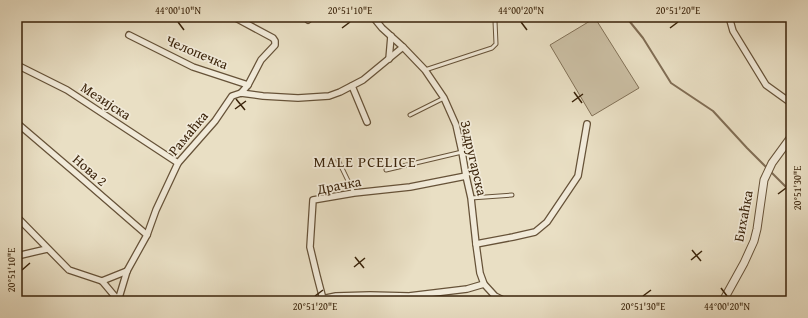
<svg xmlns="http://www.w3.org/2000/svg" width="808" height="318" viewBox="0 0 808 318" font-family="'Gentium Book Plus',serif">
<rect width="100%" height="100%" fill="#e9dfc4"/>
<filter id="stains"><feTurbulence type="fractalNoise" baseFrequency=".005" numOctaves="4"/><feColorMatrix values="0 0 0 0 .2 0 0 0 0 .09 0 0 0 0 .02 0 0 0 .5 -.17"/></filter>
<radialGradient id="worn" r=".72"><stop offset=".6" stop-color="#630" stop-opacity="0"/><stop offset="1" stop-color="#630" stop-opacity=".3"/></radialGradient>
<path fill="#cbbfa4" stroke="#827157" d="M595 18 639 88 592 116 550 45Z"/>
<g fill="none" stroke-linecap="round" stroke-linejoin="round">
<g stroke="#806d54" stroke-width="2">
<path d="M626 17 643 38 671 83 713 111 747 148 767 168"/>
<path d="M770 171 791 192"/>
</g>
<g stroke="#665238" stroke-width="5">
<g id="service">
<path d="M425 70 492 48 496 44 495 21"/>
<path d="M410 115 444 98"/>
<path d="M338 160 354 193"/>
<path d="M386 170 462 152"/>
<path d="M471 198 512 195"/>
</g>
</g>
<g stroke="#665238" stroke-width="8">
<g id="minor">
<path d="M234 17 273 38 275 41V45L261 60 248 85"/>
<path d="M373 17 382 28 403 47 425 70 444 98 456 125 462 152 466 176 471 198 476 244 480 273 484 284 495 296 505 301"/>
<path d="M729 17 733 31 766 85 791 103"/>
<path d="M308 20 311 17"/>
<path d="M129 35 193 67 248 85 241 93"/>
<path d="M389 59 391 36"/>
<path d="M17 65 67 90 178 163"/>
<path d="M352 86 367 122"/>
<path d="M17 123 79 176 147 235"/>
<path d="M17 217 69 270 102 281 118 300"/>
<path d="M476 244 513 237 535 232 547 222 578 176 587 124"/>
<path d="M17 256 47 249"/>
<path d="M102 281 127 271"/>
<path d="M323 299 317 276 310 247 313 200 354 193 410 187 466 176"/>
<path d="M118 301 127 271 147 235 156 210 178 163 215 121 232 96 241 93 263 96 298 98 329 96 340 92 363 80 403 47"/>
<path d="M312 301 336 296 370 295 409 296 467 289 484 284"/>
</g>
</g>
<g stroke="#665238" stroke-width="9">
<path id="tertiary" d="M723 301 744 263 754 241 757 229 764 180 772 163 791 137"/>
</g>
<use href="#service" stroke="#f1ead9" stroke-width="3"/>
<use href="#minor" stroke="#f1ead9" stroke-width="5.5"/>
<use href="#tertiary" stroke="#f1ead9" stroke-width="7"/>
</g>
<path fill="none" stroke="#3a230a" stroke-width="1.5" d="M178 22 184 30M521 22 527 30M342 28 350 22M670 28 678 22M574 92 582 103M236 99 245 110M572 102 583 94M235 109 246 101M778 194 786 188M692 250 701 261M355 257 364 268M691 260 702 251M354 267 365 258M22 270 30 263M721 288 727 296M315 296 323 290M643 296 651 290"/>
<g text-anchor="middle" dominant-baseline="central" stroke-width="3.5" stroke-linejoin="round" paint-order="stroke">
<g font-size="14" fill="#3a230a" stroke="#f1ead9">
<text transform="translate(197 52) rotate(23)">Челопечка</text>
<text transform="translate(106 101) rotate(33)">Мезијска</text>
<text transform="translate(188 133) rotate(-50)">Рамаћка</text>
<text transform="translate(474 158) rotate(77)">Задругарска</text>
<text transform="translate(90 170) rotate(41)">Нова 2</text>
<text transform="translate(339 185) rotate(-11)">Драчка</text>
<text transform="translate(743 216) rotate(-79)">Бихаћка</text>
</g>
<g font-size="15" letter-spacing="1" fill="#3a230a" stroke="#f1ead9">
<text x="365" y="161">MALE PCELICE</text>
</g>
</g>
<rect width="808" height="318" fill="none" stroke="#e9dfc4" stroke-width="44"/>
<rect x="22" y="22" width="764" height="274" fill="none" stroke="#3a230a" stroke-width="1.5"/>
<g font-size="10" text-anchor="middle" fill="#3a230a">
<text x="178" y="14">44°00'10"N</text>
<text x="350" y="14">20°51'10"E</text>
<text x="521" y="14">44°00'20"N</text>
<text x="678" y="14">20°51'20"E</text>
<text transform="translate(797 188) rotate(-90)" y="4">20°51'30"E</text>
<text transform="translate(11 270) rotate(-90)" y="4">20°51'10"E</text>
<text x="315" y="310">20°51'20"E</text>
<text x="643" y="310">20°51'30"E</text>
<text x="727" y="310">44°00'20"N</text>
</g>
<rect width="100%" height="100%" filter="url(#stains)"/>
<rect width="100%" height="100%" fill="url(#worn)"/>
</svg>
